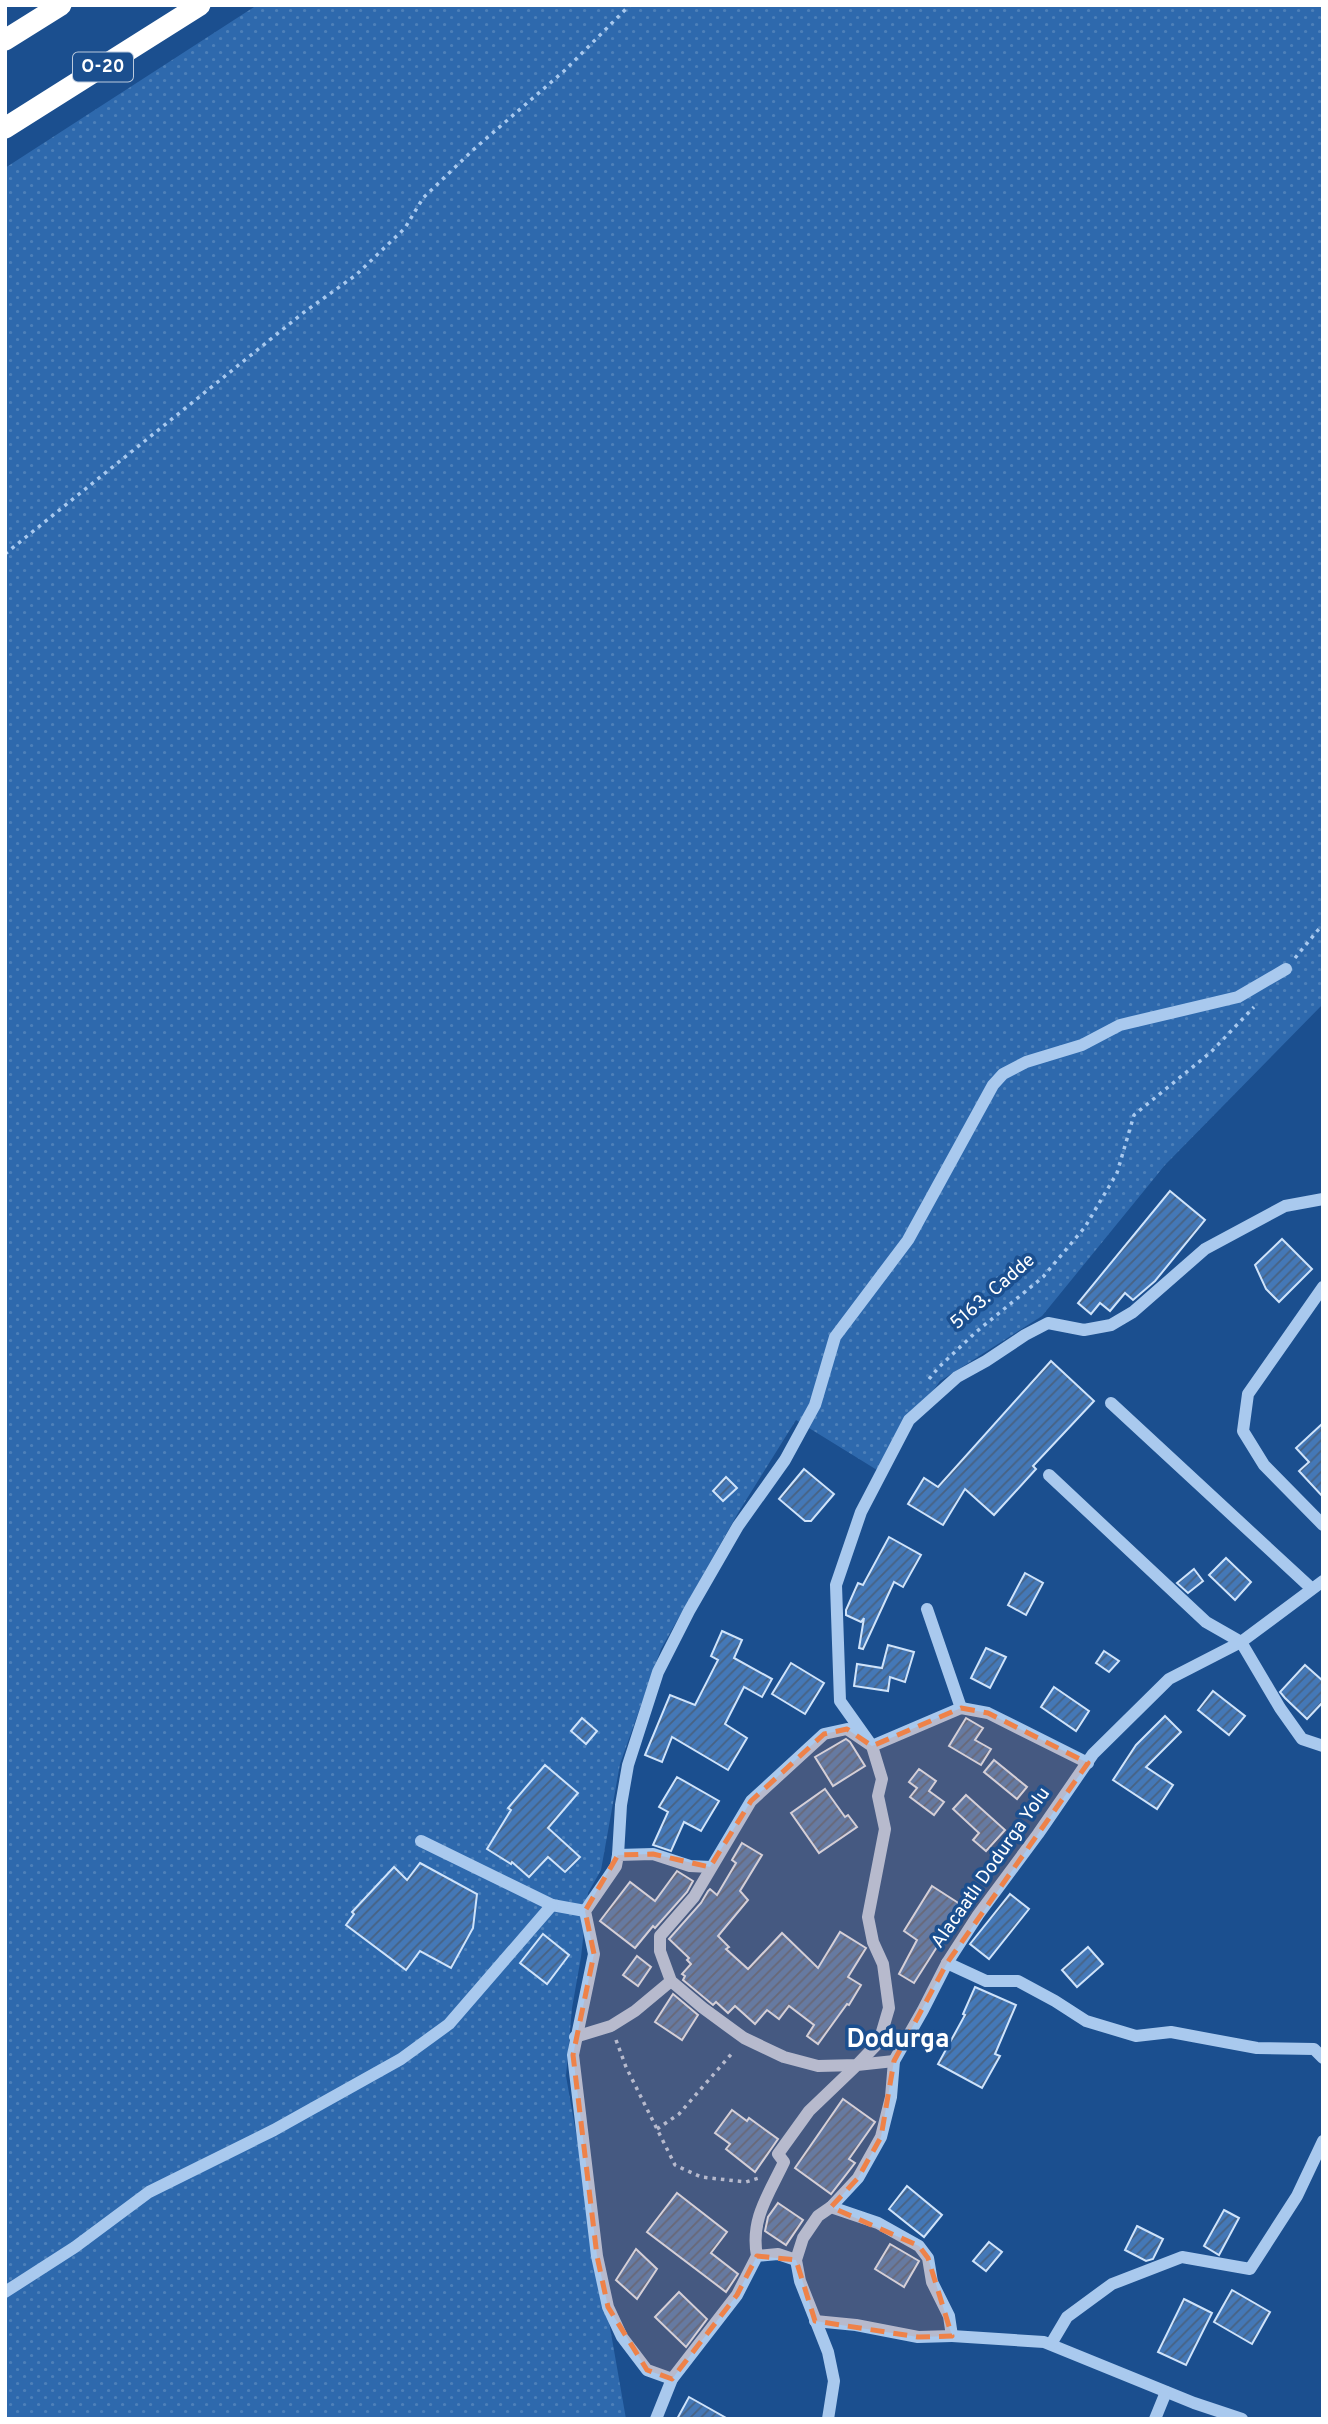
<svg xmlns="http://www.w3.org/2000/svg" width="1328" height="2424" viewBox="0 0 1328 2424" font-family="Overpass,sans-serif">
<defs>
<pattern id="grass-dots" width="8" height="8" patternUnits="userSpaceOnUse" patternTransform="scale(1.75)"><rect width="8" height="8" fill="#2e69ad"/><path d="M2 2h.1M6 6h.1" fill="none" stroke="#4d80b9" stroke-width="1.8" stroke-linecap="round"/></pattern>
<pattern id="building-hatch" width="6" height="6" patternUnits="userSpaceOnUse" patternTransform="scale(1.75)"><rect width="6" height="6" fill="#4478b7"/><path d="M-1 1l2-2M0 6l6-6M5 7l2-2" fill="none" stroke="#486282"/></pattern>
</defs>
<rect width="100%" height="100%" fill="#1b4f8f"/>
<path fill="url(#grass-dots)" d="M257 5H1323V1004L1165 1165 1042 1316 940 1381 877 1470 796 1420 738 1513 661 1649 620 1764 601 1870 588 1893 581 1957 572 2008 566 2076 626 2419H5V168Z"/>
<g fill="url(#building-hatch)" stroke="#cfe3fa" stroke-width="2">
<path d="M1170 1191 1205 1220 1155 1281 1133 1300 1125 1293 1110 1311 1100 1303 1091 1314 1078 1303Z"/>
<path d="M1282 1239 1312 1269 1279 1302 1266 1289 1255 1265Z"/>
<path d="M1051 1361 1094 1401 1033 1466 1036 1469 994 1515 965 1489 943 1525 908 1504 924 1478 938 1487Z"/>
<path d="M1323 1423V1497L1299 1471 1309 1462 1296 1448Z"/>
<path d="M804 1469 834 1494 811 1521H805L779 1499Z"/>
<path d="M726 1477 737 1488 723 1501 713 1491Z"/>
<path d="M889 1537 921 1555 903 1587 894 1582 863 1649 859 1648 864 1618 861 1622 846 1615V1610L858 1583 863 1585Z"/>
<path d="M1226 1558 1251 1582 1235 1600 1209 1575Z"/>
<path d="M1194 1569 1203 1581 1188 1593 1177 1583Z"/>
<path d="M1025 1573 1043 1583 1026 1615 1008 1605Z"/>
<path d="M722 1631 742 1640 734 1658 772 1679 762 1697 744 1687 725 1724 747 1738 728 1770 672 1737 662 1762 645 1755 670 1695 695 1705 718 1660 711 1656Z"/>
<path d="M888 1645 914 1652 905 1682 890 1677 888 1691 854 1686 857 1664 882 1668Z"/>
<path d="M986 1648 1006 1657 990 1688 971 1678Z"/>
<path d="M1104 1651 1119 1661 1109 1672 1096 1663Z"/>
<path d="M791 1663 824 1683 805 1714 772 1694Z"/>
<path d="M1305 1665 1323 1681V1702L1307 1719 1285 1698 1280 1692Z"/>
<path d="M1054 1687 1089 1711 1076 1731 1041 1707Z"/>
<path d="M1213 1691 1245 1716 1229 1735 1198 1710Z"/>
<path d="M1165 1716 1181 1732 1146 1767 1173 1785 1157 1809 1113 1780 1136 1745Z"/>
<path d="M582 1718 597 1731 586 1744 571 1731Z"/>
<path d="M966 1718 983 1728 975 1740 991 1749 981 1765 949 1746Z"/>
<path d="M846 1739 850 1742 865 1766 833 1786 815 1757Z"/>
<path d="M994 1760 1027 1787 1017 1799 984 1772Z"/>
<path d="M545 1765 578 1793 548 1828 580 1857 565 1872 548 1857 529 1877 512 1862 511 1864 487 1849 511 1810 508 1808Z"/>
<path d="M919 1769 936 1781 929 1791 944 1802 934 1815 910 1797 917 1788 909 1782Z"/>
<path d="M677 1777 719 1801 701 1831 684 1822 671 1851 653 1845 668 1812 659 1807Z"/>
<path d="M825 1789 845 1817 848 1815 857 1827 819 1853 791 1813Z"/>
<path d="M966 1795 1005 1830 986 1851 973 1840 979 1833 953 1809Z"/>
<path d="M742 1843 762 1855 740 1891 748 1900 718 1936 729 1947 726 1949 748 1969 782 1933 818 1968 840 1932 866 1948 848 1977 861 1985 849 2005 847 2004 818 2044 807 2036 814 2025 789 2006 779 2019 767 2010 755 2024 735 2006 728 2013 716 2002 713 2005 683 1980 685 1976 682 1974 691 1964 687 1960 689 1958 669 1939 701 1903 708 1891 710 1889 717 1895 736 1863 732 1860Z"/>
<path d="M420 1863 477 1894 473 1928 451 1968 420 1951 406 1970 346 1925 354 1914 352 1912 394 1867 407 1880Z"/>
<path d="M677 1871 693 1881 687 1892 655 1928 653 1926 635 1948 600 1921 630 1882 655 1901Z"/>
<path d="M932 1886 963 1906 914 1983 899 1974 917 1940 904 1931Z"/>
<path d="M1010 1894 1029 1909 989 1959 970 1944Z"/>
<path d="M543 1934 569 1955 547 1984 520 1963Z"/>
<path d="M1088 1947 1103 1964 1077 1987 1062 1970Z"/>
<path d="M637 1956 651 1967 638 1986 623 1975Z"/>
<path d="M975 1987 1016 2005 995 2054 1000 2056 982 2088 938 2064 965 2015 963 2014Z"/>
<path d="M673 1994 698 2015 682 2040 655 2022Z"/>
<path d="M843 2099 875 2122 849 2159 855 2163 831 2194 795 2168Z"/>
<path d="M732 2110 747 2121 749 2118 778 2139 755 2172 726 2149 730 2144 715 2133Z"/>
<path d="M907 2186 942 2215 924 2237 889 2209Z"/>
<path d="M677 2193 727 2232 711 2253 738 2274 726 2292 647 2232Z"/>
<path d="M778 2203 803 2220 786 2245 765 2231 768 2217Z"/>
<path d="M1224 2210 1239 2218 1219 2255 1204 2246Z"/>
<path d="M1137 2226 1163 2239 1153 2259 1146 2261 1125 2250Z"/>
<path d="M989 2242 1002 2252 986 2271 973 2261Z"/>
<path d="M890 2244 919 2261 904 2287 875 2269Z"/>
<path d="M636 2249 657 2269 637 2299 616 2280Z"/>
<path d="M1232 2290 1270 2312 1252 2344 1214 2322Z"/>
<path d="M679 2292 707 2319 686 2347 655 2317Z"/>
<path d="M1184 2299 1212 2313 1186 2365 1158 2352Z"/>
<path d="M689 2397 728 2419H677Z"/>
</g>
<g fill="none" stroke-linecap="round" stroke-linejoin="round">
<g stroke="#a9c9ee" stroke-width="3.5" stroke-dasharray="3.5 5" stroke-linecap="butt">
<path d="M5 554 303 313 356 275 405 228 423 198 473 150 564 71 630 5"/>
<path d="M1295 958 1323 924"/>
<path d="M929 1379 939 1367 976 1332 1043 1277 1085 1227 1117 1173 1134 1115 1211 1052 1254 1007"/>
<path d="M616 2040 626 2067 675 2165 701 2177 746 2182 759 2178"/>
<path d="M657 2129 679 2114 734 2051"/>
</g>
<g stroke="#a9c9ee" stroke-width="12">
<path d="M1323 1287 1248 1394 1243 1431 1264 1465 1323 1525"/>
<path d="M1111 1403 1311 1588"/>
<path d="M1049 1475 1206 1622 1241 1642 1280 1708 1302 1739 1323 1746"/>
<path d="M927 1609 961 1708"/>
<path d="M1088 1763 988 1713 961 1708 872 1746 847 1729 824 1734 751 1801 694 1897 660 1936V1951L671 1981 703 2008 744 2038 784 2057 818 2066 857 2065 879 2042 889 2008 883 1964 873 1942 868 1917 885 1829 878 1796 882 1779 872 1746 840 1701 836 1585 861 1512 909 1420 957 1377 986 1361 1025 1335 1048 1323 1084 1330 1111 1325 1133 1312 1205 1249 1285 1206 1323 1199"/>
<path d="M421 1841 552 1905 585 1911"/>
<path d="M618 1855 621 1805 628 1765 658 1672 689 1611 738 1526 785 1460 815 1405 835 1337 908 1240 993 1085 1003 1074 1026 1062 1082 1045 1120 1025 1238 997 1286 969"/>
<path d="M947 1963 986 1981H1018L1055 2001 1086 2021 1136 2036 1171 2032 1257 2048 1314 2049 1323 2058"/>
<path d="M575 2037 611 2026 635 2011 671 1981"/>
<path d="M757 2256C750 2219 769 2194 784 2162L778 2154 809 2111 857 2065 894 2061"/>
<path d="M5 2292 75 2247 149 2192 274 2130 401 2059 449 2024 552 1905"/>
<path d="M815 2321 856 2325 918 2337 952 2336 949 2316 932 2282 928 2258 919 2246 878 2223 831 2207"/>
<path d="M952 2336 1044 2342 1194 2403 1242 2419"/>
<path d="M1051 2344 1067 2317 1112 2284 1182 2257 1250 2269 1297 2196 1323 2141"/>
<path d="M672 2379 647 2370 622 2337 608 2307 597 2256 573 2055 594 1954 585 1911 616 1866 618 1855 653 1854 690 1866 710 1867"/>
<path d="M656 2419 672 2379 737 2295 757 2256 778 2254 796 2260"/>
<path d="M828 2419 834 2381 828 2352 800 2281 796 2260 803 2238 818 2216 831 2207 858 2178 881 2137 891 2097 894 2061 923 2010 947 1963 978 1915 1038 1834 1093 1754 1169 1679 1241 1642 1323 1581"/>
<path d="M1155 2419 1166 2392"/>
</g>
<g stroke="#fff" stroke-width="21">
<path d="M5 40 61 5"/>
<path d="M5 128 200 5"/>
</g>
</g>
<path fill="#ee8249" fill-opacity="0.2" stroke="#ee8249" stroke-width="5" stroke-dasharray="14 9" stroke-linejoin="round" d="M961 1708 988 1713 1088 1763 947 1963 894 2061 881 2137 858 2178 831 2207 919 2246 928 2258 952 2336 918 2337 815 2321 796 2260 757 2256 737 2295 672 2379 647 2370 608 2307 597 2256 573 2055 594 1954 585 1911 618 1855 653 1854 710 1867 751 1801 824 1734 847 1729 872 1746Z"/>
<g text-anchor="middle" dominant-baseline="central" stroke-width="7" stroke-linejoin="round" paint-order="stroke">
<rect fill="#1b4f8f" stroke="#bbcadd" stroke-width="2" x="73" y="52.5" width="60" height="29" rx="5"/>
<g font-size="18" font-weight="bold" fill="#fff">
<text x="103" y="67">O-20</text>
</g>
<g font-size="19" fill="#fff" stroke="#1b4f8f">
<text transform="translate(993 1292) rotate(-41)">5163. Cadde</text>
<text transform="translate(991 1868) rotate(-55)">Alacaatlı Dodurga Yolu</text>
</g>
<g font-size="26" font-weight="bold" fill="#fff" stroke="#1b4f8f">
<text x="898" y="2040">Dodurga</text>
</g>
</g>
<rect width="1328" height="2424" fill="none" stroke="#ffffff" stroke-width="14"/>
</svg>
